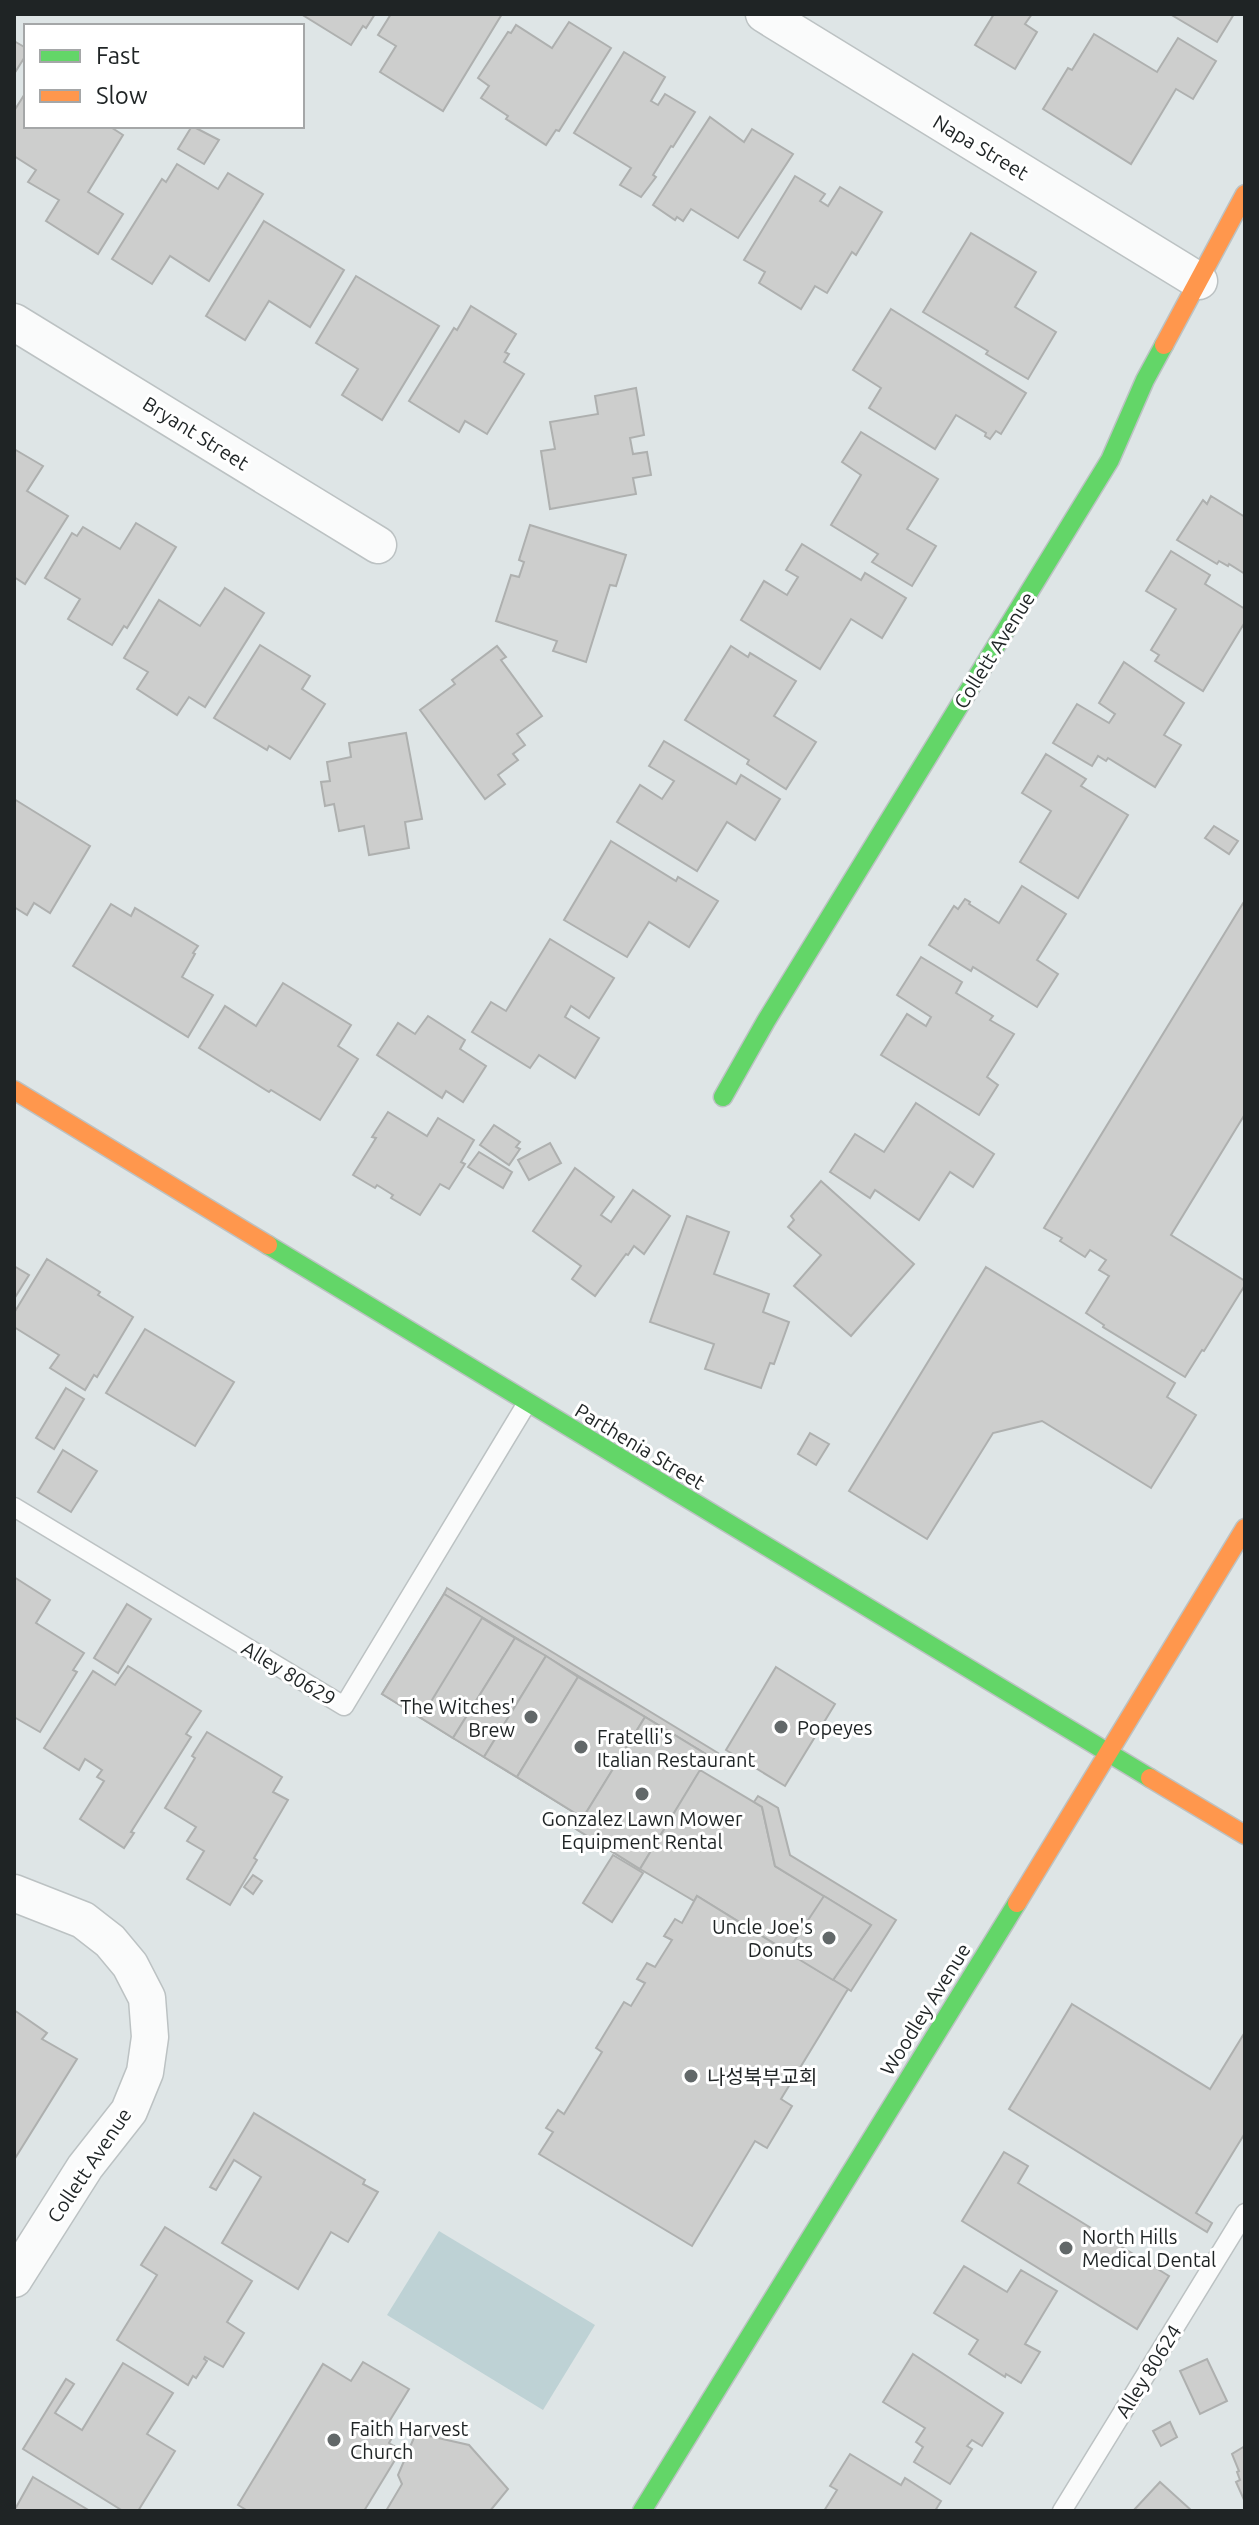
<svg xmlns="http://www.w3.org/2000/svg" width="1259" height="2525" viewBox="0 0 1259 2525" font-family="Ubuntu,'Noto Sans KR',sans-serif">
<rect width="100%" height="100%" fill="#dee5e6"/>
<path fill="#bed2d5" d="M439 2231 595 2325 543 2410 387 2315Z"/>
<g fill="#cdcecd" stroke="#aeb0af" stroke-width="2">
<path d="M301 14H375L366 28 363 26 351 45Z"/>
<path d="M391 14H502L443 111 380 72 396 46 378 35Z"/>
<path d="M994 14H1032L1025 24 1037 32 1015 69 975 45Z"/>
<path d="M1170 14H1234L1217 42Z"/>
<path d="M569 22 611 48 559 131 556 130 546 145 506 119 508 116 481 98 489 86 478 78 508 32 511 33 516 25 552 48Z"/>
<path d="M1094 34 1157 72 1178 38 1216 61 1193 99 1176 89 1131 164 1043 109 1068 68 1072 70Z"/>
<path d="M14 41 26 48V55L14 74Z"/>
<path d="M624 52 665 77 651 101 658 105 665 94 695 112 673 147 671 146 653 175 656 177 641 197 620 185 631 168 574 133Z"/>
<path d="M26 92V126H109L123 135 88 192 123 214 98 254 46 221 59 200 28 182 36 170 14 156V111Z"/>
<path d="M710 117 744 142 752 129 793 154 738 238 691 209 683 221 677 217 675 220 653 205Z"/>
<path d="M192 126 219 140 204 164 178 149Z"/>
<path d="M177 164 218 189 228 173 263 194 209 281 170 256 152 284 112 259 162 179 166 182Z"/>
<path d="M795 176 825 194 820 201 828 206 840 187 882 212 856 255 852 252 827 293 815 286 801 309 759 283 765 272 744 260Z"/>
<path d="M264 221 344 270 310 327 269 301 245 340 206 316Z"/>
<path d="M971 233 1036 272 1015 307 1056 332 1028 379 986 354 988 351 923 312Z"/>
<path d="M356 276 439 326 382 420 342 395 358 369 316 343Z"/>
<path d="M471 306 516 334 505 352 509 354 504 362 524 374 487 434 465 421 459 432 409 401 454 328 457 330Z"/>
<path d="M891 309 1026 393 1001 434 996 431 990 439 985 436 986 433 956 415 935 449 869 408 881 388 853 370Z"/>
<path d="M636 388 644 435 630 438 633 454 647 452 651 475 633 478 636 494 550 509 541 451 555 449 550 422 598 414 595 396Z"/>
<path d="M861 432 938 479 907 529 936 546 912 586 872 562 878 554 831 525 861 475 842 462Z"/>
<path d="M14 449 43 466 27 491 68 516 25 584 14 577Z"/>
<path d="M1211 496 1245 517V574L1229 564 1228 566 1219 561 1217 564 1177 540 1203 500 1207 504Z"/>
<path d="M136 523 176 547 127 628 124 626 112 645 68 619 80 599 45 578 72 533 77 536 83 527 120 549Z"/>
<path d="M530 525 626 555 616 586 610 585 586 662 553 651 557 641 496 621 511 575 519 577 524 562 519 560Z"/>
<path d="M802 544 861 580 865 573 906 598 882 638 851 619 820 669 741 620 764 581 787 595 798 577 786 570Z"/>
<path d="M1171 551 1210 575 1205 584 1245 609V622L1203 691 1155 661 1159 655 1151 650 1176 609 1146 591Z"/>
<path d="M225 588 264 613 205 707 189 697 177 715 137 689 148 672 124 658 159 600 200 626Z"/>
<path d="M260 645 310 676 302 689 325 704 290 759 269 746 267 750 214 718Z"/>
<path d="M497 646 506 657 501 660 542 716 517 734 525 745 513 754 518 760 498 775 505 784 485 799 420 710 455 684 452 680Z"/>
<path d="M731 646 748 657 750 653 796 681 774 716 816 742 786 789 747 764 749 760 685 720Z"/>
<path d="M1124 662 1184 703 1164 735 1181 745 1155 787 1108 758 1106 761 1098 756 1092 766 1053 743 1077 704 1109 723 1115 714 1099 703Z"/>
<path d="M406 733 422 819 405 822 409 848 369 855 364 826 339 831 334 804 325 806 321 782 330 781 327 762 351 757 349 743Z"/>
<path d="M664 741 736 784 741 775 780 799 755 840 727 822 697 871 617 822 640 785 662 799 674 781 649 766Z"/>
<path d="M1046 754 1086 779 1081 786 1128 815 1078 898 1020 862 1051 811 1022 793Z"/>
<path d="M14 799 90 846 50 913 34 903 27 915 14 907Z"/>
<path d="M1214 826 1238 841 1229 854 1205 838Z"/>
<path d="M611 841 676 881 678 877 718 901 689 947 649 922 627 957 564 920Z"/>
<path d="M1022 886 1066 914 1037 960 1058 974 1037 1007 973 967 971 971 929 945 954 906 958 909 965 899 970 902 969 904 999 923Z"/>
<path d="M1245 900V1114L1171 1235 1245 1281V1285L1204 1351 1202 1350 1185 1377 1103 1327 1104 1325 1086 1313 1109 1276 1099 1270 1106 1260 1090 1250 1085 1257 1060 1241 1062 1238 1044 1228Z"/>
<path d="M111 904 131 916 135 908 198 946 193 953 195 954 182 977 213 995 188 1037 73 966Z"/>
<path d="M550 939 614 978 589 1018 571 1006 565 1017 599 1038 575 1078 539 1055 530 1068 472 1032 491 1002 506 1011Z"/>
<path d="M921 957 962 982 956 993 993 1016 990 1020 1014 1034 987 1077 998 1085 979 1115 881 1055 907 1014 926 1026 931 1017 897 995Z"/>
<path d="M283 983 351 1025 338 1046 358 1059 320 1120 271 1090 269 1092 199 1048 225 1006 256 1026Z"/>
<path d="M428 1016 465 1040 460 1049 486 1066 463 1102 446 1091 442 1098 377 1055 398 1023 415 1034Z"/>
<path d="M916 1103 994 1154 973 1187 950 1172 919 1220 875 1190 870 1198 830 1172 855 1134 884 1152Z"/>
<path d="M388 1112 427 1136 438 1118 474 1140 461 1162 465 1164 449 1189 440 1184 420 1215 391 1198 393 1195 377 1185 375 1188 353 1175 376 1138 372 1137Z"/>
<path d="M494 1125 520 1142 516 1147 520 1149 509 1165 480 1145Z"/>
<path d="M550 1143 561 1163 529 1180 518 1160Z"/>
<path d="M479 1152 512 1172 503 1188 468 1167Z"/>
<path d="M575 1168 614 1197 601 1215 611 1222 633 1190 670 1216 644 1254 634 1246 628 1255 626 1254 595 1296 572 1279 581 1266 533 1231Z"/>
<path d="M821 1181 914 1264 851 1336 794 1286 821 1255 788 1227 794 1220 791 1216Z"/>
<path d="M687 1216 729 1232 714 1274 769 1294 763 1312 789 1322 774 1364 770 1363 761 1388 705 1369 714 1344 650 1322Z"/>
<path d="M47 1259 100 1292 98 1295 133 1317 97 1377 94 1375 85 1390 50 1368 59 1355 14 1327V1313Z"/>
<path d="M14 1266 29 1275 14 1299Z"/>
<path d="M986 1267 1175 1383 1167 1397 1196 1415 1151 1488 1042 1421 993 1433 927 1539 849 1491Z"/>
<path d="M145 1329 234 1382 195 1446 106 1393Z"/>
<path d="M66 1388 84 1399 54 1449 36 1438Z"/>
<path d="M810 1433 829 1444 816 1465 798 1454Z"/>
<path d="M63 1450 97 1471 71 1512 38 1492Z"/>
<path d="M14 1577 50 1600 36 1623 84 1653 73 1670 77 1672 40 1732 14 1717Z"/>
<path d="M447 1588 718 1753 714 1759 444 1594Z"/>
<path d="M444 1594 482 1618 421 1718 382 1694Z"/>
<path d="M444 1594 709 1756 640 1869 576 1829 583 1818 382 1694Z"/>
<path d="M127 1604 151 1619 118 1673 94 1658Z"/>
<path d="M482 1618 515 1638 453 1738 421 1718Z"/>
<path d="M515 1638 546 1656 484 1757 453 1738Z"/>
<path d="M546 1656 578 1677 517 1777 484 1757Z"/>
<path d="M128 1666 201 1711 186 1734 191 1737 131 1832 134 1833 124 1848 80 1819 104 1781 97 1777 102 1770 85 1759 79 1770 44 1748 93 1671 115 1685Z"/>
<path d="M776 1667 835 1704 785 1786 726 1750Z"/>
<path d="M578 1677 645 1717 583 1818 517 1777Z"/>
<path d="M645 1717 709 1756 640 1869 576 1829Z"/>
<path d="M207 1732 282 1777 273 1792 288 1800 254 1858 257 1860 230 1905 187 1879 204 1851 187 1841 196 1827 165 1808 195 1758 192 1756Z"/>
<path d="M700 1770 762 1807 775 1866 871 1925 833 1980 697 1896 694 1901 640 1869Z"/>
<path d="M758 1796 778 1808 790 1855 896 1920 851 1991 833 1980 871 1925 775 1866 762 1807 754 1802Z"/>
<path d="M613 1855 643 1873 612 1922 583 1903Z"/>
<path d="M253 1875 262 1881 253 1894 244 1887Z"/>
<path d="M697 1896 848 1989 781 2099 792 2106 767 2148 755 2141 692 2246 539 2154 553 2132 546 2128 558 2110 564 2114 602 2052 596 2048 624 2002 631 2006 645 1983 637 1979 647 1963 655 1967 672 1940 664 1936 675 1919 682 1923Z"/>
<path d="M824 1896 871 1925 833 1980 787 1952Z"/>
<path d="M1072 2004 1210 2089 1245 2032V2133L1196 2213 1212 2223 1207 2232 1009 2109Z"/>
<path d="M14 2010 47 2033 42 2039 77 2059 14 2160Z"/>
<path d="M254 2113 365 2180 363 2184 378 2192 348 2242 331 2232 298 2289 222 2243 261 2177 234 2160 216 2190 210 2187Z"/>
<path d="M1004 2152 1028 2166 1018 2183 1169 2276 1137 2329 962 2221Z"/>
<path d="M165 2227 252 2281 227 2322 244 2333 223 2367 205 2357 204 2359 207 2361 196 2378 193 2376 188 2385 117 2340 157 2275 141 2265Z"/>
<path d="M964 2266 1007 2292 1021 2270 1057 2291 1025 2344 1040 2352 1021 2383 1006 2374 1005 2377 969 2354 978 2340 934 2313Z"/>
<path d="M913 2354 1003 2413 982 2446 972 2440 967 2446 972 2449 950 2484 914 2462 923 2447 916 2442 925 2428 883 2402Z"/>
<path d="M1207 2359 1227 2401 1200 2414 1180 2371Z"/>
<path d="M363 2362 409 2389 384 2430 393 2436 389 2443 401 2450 364 2511H248L238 2505 323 2364 351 2381Z"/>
<path d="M123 2363 173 2393 147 2434 175 2451 138 2511H123L23 2449 66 2379 74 2384 55 2413 82 2430Z"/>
<path d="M1170 2422 1177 2437 1161 2446 1153 2431Z"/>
<path d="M416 2433 469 2445 508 2489 490 2511H386L402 2484 398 2475Z"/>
<path d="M1245 2446V2502L1236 2482 1240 2480 1237 2472 1239 2471 1232 2454Z"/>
<path d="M850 2454 901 2485 905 2478 941 2501 935 2511H824L837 2490 830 2486Z"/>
<path d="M33 2477 90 2511H14Z"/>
<path d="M1160 2482 1192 2511H1133Z"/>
</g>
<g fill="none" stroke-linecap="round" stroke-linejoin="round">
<g stroke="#bcc2c3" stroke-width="21">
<g id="lane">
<path d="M14 1507 344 1706 527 1403"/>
<path d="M1062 2511 1245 2213"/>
</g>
</g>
<g stroke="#bcc2c3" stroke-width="39">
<g id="street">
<path d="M764 14 1199 281"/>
<path d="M14 322 378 545"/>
<path d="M14 1893 83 1920 110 1941 130 1965 147 1998 150 2037 145 2072 129 2111 85 2167 14 2279"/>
</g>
</g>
<g stroke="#bcc2c3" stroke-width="21">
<g id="fast">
<path d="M723 1097 766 1021 1110 460 1145 380 1164 345"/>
<path d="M268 1245 1150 1778"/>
<path d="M642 2511 1017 1903"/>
</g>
</g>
<g stroke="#bcc2c3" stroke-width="21">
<g id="slow">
<path d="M1164 345 1245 194"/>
<path d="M14 1090 268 1245"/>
<path d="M1150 1778 1245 1835"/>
<path d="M1017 1903 1245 1528"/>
</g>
</g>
<use href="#lane" stroke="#fafbfb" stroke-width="18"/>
<use href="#street" stroke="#fafbfb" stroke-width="36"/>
<use href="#fast" stroke="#63d668" stroke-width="18"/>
<use href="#slow" stroke="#ff974d" stroke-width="18"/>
</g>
<g fill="#626869" stroke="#fff" stroke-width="3">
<circle cx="531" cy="1717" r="8"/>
<circle cx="781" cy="1727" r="8"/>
<circle cx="581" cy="1747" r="8"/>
<circle cx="642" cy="1794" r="8"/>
<circle cx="829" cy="1938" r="8"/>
<circle cx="691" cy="2076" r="8"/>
<circle cx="1066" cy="2248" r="8"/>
<circle cx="334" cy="2440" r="8"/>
</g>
<g text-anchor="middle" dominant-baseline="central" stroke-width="6" stroke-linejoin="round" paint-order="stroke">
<g font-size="20" fill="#1f2425" stroke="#fff">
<text transform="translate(981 147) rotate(31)">Napa Street</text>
<text transform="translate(196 433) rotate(32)">Bryant Street</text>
<text transform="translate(994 650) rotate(-58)">Collett Avenue</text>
<text transform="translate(640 1446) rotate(31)">Parthenia Street</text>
<text transform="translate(289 1673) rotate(31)">Alley 80629</text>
<text transform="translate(925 2009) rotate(-58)">Woodley Avenue</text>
<text transform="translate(89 2165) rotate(-56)">Collett Avenue</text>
<text transform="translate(1148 2371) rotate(-58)">Alley 80624</text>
</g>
<g font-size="20" fill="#1f2425" stroke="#fff" text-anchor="start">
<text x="515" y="1706" text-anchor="end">The Witches'<tspan x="515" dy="23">Brew</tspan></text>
<text x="797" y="1727">Popeyes</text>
<text x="597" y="1736">Fratelli's<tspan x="597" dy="23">Italian Restaurant</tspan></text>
<text x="642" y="1818" text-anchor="middle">Gonzalez Lawn Mower<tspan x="642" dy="23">Equipment Rental</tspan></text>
<text x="813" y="1926" text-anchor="end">Uncle Joe's<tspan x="813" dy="23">Donuts</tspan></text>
<text x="707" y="2076">나성북부교회</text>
<text x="1082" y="2236">North Hills<tspan x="1082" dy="23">Medical Dental</tspan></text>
<text x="350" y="2428">Faith Harvest<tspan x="350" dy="23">Church</tspan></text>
</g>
</g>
<rect width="1259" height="2525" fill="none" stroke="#1f2425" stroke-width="32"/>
<rect x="24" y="24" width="280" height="104" fill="#ffffff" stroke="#a5a7a8" stroke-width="2"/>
<rect x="40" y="50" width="40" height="12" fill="#63d668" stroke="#a5a7a8" stroke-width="2"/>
<text x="96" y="64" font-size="24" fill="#1f2425">Fast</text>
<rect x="40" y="90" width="40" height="12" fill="#ff974d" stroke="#a5a7a8" stroke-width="2"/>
<text x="96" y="104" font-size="24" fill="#1f2425">Slow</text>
</svg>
